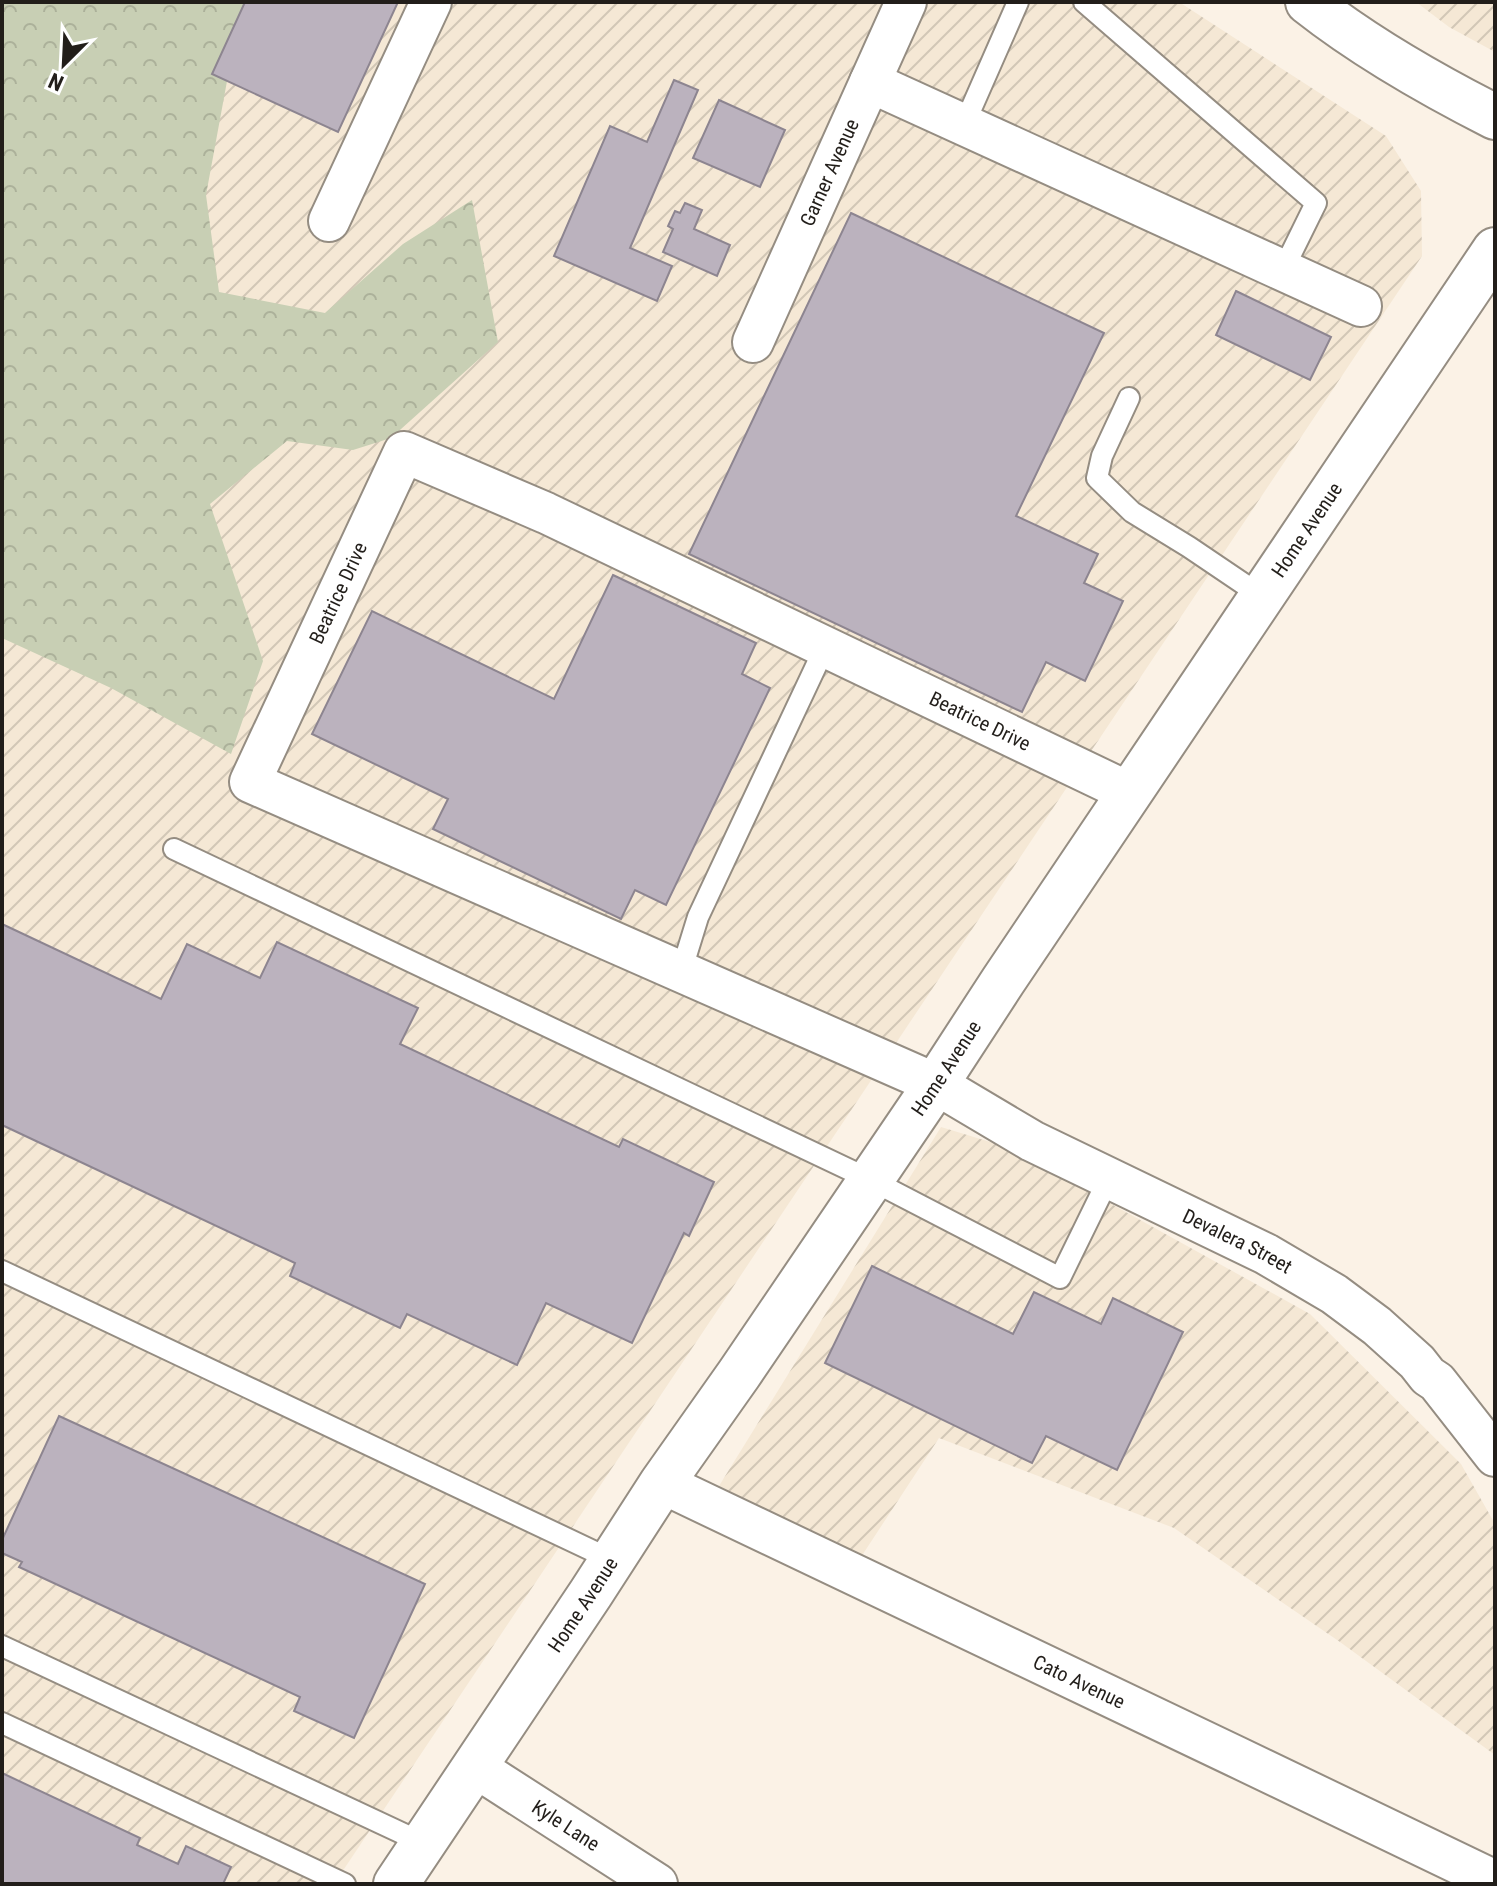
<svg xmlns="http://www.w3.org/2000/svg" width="1497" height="1886" viewBox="0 0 1497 1886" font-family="'Roboto Condensed',sans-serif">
<defs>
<pattern id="industrial-furrows" width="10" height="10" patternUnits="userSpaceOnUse" patternTransform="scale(2)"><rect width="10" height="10" fill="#f5e8d5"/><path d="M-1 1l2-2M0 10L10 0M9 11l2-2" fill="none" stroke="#d2c7b6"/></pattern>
<pattern id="forest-crowns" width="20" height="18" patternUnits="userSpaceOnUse" patternTransform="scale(2)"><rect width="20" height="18" fill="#c8cfb4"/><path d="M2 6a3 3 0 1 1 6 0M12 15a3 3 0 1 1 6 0" fill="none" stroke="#acb19a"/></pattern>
</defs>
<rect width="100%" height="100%" fill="#fbf2e6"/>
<g fill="url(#industrial-furrows)">
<path d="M2 2H1179L1386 136 1421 191 1422 256 334 1884H2Z"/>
<path d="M1416 2H1495V52L1449 27Z"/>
<path d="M941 1127 1010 1148 1310 1314 1461 1464 1495 1524V1755L1340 1642 1174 1528 939 1438 861 1557 719 1486Z"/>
</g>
<path fill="url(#forest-crowns)" d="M2 2H247L237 27 206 195 219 292 325 313 403 244 472 200 498 342 391 438 353 450 287 441 210 504 263 661 231 754 111 688 2 638Z"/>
<g fill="#bbb2be" stroke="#8d8590" stroke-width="2">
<path d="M245 2H398L338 132 212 74Z"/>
<path d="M674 80 698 90 630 248 672 266 657 301 554 256 610 126 647 142Z"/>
<path d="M719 100 785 130 760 187 693 158Z"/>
<path d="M685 203 702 210 694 229 730 245 717 276 663 252 673 229 668 226 675 211 680 213Z"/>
<path d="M851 213 1104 333 1016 516 1098 554 1084 583 1123 601 1085 681 1046 662 1022 712 689 554Z"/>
<path d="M1236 291 1331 337 1310 380 1216 335Z"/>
<path d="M613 575 756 643 742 674 770 688 666 905 635 890 621 919 433 829 448 799 312 734 372 611 554 699Z"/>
<path d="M2 924 161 999 187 944 260 978 277 942 418 1008 400 1044 619 1147 623 1139 714 1182 689 1236 684 1233 632 1343 546 1303 517 1365 407 1314 400 1328 290 1276 295 1263 2 1125Z"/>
<path d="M872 1266 1013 1334 1034 1292 1101 1324 1113 1298 1183 1332 1117 1470 1046 1436 1032 1463 825 1363Z"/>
<path d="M59 1416 425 1584 354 1738 294 1711 300 1697 19 1567 22 1562 2 1553V1540Z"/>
<path d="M2 1773 140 1838 137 1845 178 1864 186 1846 231 1867 223 1884H2Z"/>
</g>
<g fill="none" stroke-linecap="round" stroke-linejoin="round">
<g stroke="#958d82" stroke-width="24">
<g id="service">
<path d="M1084 2 1316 203 1283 270"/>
<path d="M964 125 1018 2"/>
<path d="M1129 398 1102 456 1097 478 1132 512 1189 547 1263 597"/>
<path d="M174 849 871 1180 1060 1278 1109 1178"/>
<path d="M681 972 698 917 825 647"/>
<path d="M2 1271 612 1560"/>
<path d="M2 1646 423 1843"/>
<path d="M2 1723 345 1884"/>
</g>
</g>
<g stroke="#958d82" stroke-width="44">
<g id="minor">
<path d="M870 82 1361 306"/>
<path d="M329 221 431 2"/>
<path id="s1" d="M753 342 906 2"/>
<path id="s2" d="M1130 793 546 513 404 452 250 782 936 1084 1032 1141 1266 1254 1334 1294 1377 1326 1417 1362 1428 1376 1437 1382 1495 1456"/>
<path id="s3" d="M662 1483C940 1616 1218 1747 1495 1881"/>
<path id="s4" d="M475 1767 657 1884"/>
</g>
</g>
<g stroke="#958d82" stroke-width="48">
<g id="tertiary">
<path id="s5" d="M396 1884 591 1593 662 1483 739 1374 936 1084 1003 981 1495 250"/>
</g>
</g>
<g stroke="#958d82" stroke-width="48">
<path id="primary" d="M1308 2C1365 47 1430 84 1495 117"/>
</g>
<use href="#service" stroke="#fff" stroke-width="20"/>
<use href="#minor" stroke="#fff" stroke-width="40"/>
<use href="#tertiary" stroke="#fff" stroke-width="44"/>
<use href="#primary" stroke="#fff" stroke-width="44"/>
</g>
<g text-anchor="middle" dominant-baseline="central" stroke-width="7" stroke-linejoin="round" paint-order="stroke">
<g font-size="20" fill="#221e1a" stroke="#fff">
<text stroke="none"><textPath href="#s1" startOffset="186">Garner Avenue</textPath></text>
<text stroke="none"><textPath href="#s5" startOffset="1632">Home Avenue</textPath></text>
<text transform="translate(338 593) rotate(-65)">Beatrice Drive</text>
<text transform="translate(980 721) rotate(26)">Beatrice Drive</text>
<text stroke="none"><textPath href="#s5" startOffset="984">Home Avenue</textPath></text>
<text stroke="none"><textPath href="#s2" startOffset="2256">Devalera Street</textPath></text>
<text stroke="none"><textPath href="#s5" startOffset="336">Home Avenue</textPath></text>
<text stroke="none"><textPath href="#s3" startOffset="462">Cato Avenue</textPath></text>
<text stroke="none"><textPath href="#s4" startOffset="108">Kyle Lane</textPath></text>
</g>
</g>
<rect width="1497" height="1886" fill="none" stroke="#221e1a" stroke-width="8"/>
<g transform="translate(64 64) rotate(204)" stroke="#ffffff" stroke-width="6" paint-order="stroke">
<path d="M0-6L14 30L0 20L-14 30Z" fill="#221e1a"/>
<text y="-12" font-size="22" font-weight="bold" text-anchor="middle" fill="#221e1a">N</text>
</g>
</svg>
